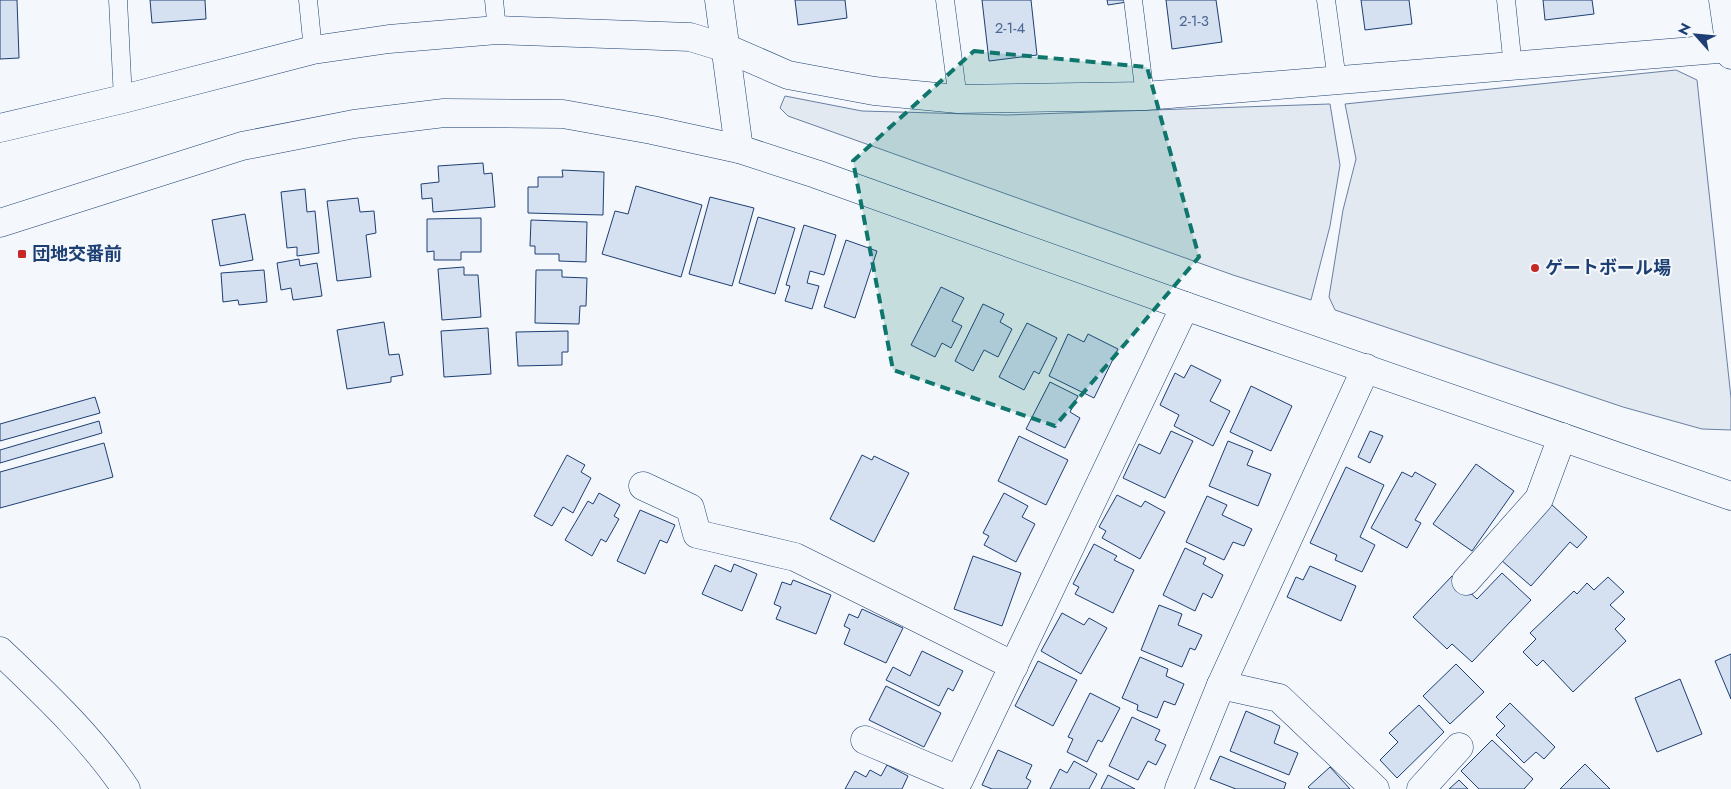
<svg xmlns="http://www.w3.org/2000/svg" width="1731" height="789" viewBox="0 0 1731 789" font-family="Jost,'Noto Sans JP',sans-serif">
<rect width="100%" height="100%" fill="#f4f7fb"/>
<g fill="#e3e9f0" stroke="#687fa3">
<path d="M1676 70 1697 80 1731 398V430L1702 429 1623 407 1335 310 1329 297 1343 210 1356 159 1345 104Z"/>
<path d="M785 96 862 111 1007 115 1330 104 1340 165 1330 226 1311 300 1233 275 788 116 780 108Z"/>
</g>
<g fill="#d5e0f0" stroke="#1d3f73">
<path d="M0 0H17L19 58 0 59Z"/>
<path d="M150 0H205L206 19 152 23Z"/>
<path d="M795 0H845L847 18 798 25Z"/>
<path d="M982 0H1031L1037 55 989 61Z"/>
<path d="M1107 0H1133V1L1108 5Z"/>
<path d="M1166 0H1216L1222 42 1172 49Z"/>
<path d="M1361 0H1409L1412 24 1365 30Z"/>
<path d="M1543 0H1592L1594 14 1545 20Z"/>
<path d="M483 163 484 174 492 173 495 207 433 212 432 198 422 199 421 184 439 182 438 166Z"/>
<path d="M562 170 604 172 603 215 528 213V187H538V177H563Z"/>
<path d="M636 186 702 205 681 277 602 254 615 211 628 214Z"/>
<path d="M305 189 307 212 315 211 319 253 297 256V247L287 248 281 192Z"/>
<path d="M710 197 754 208 732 286 689 274Z"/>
<path d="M358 198 360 212 374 211 376 233 366 235 371 277 337 281 327 201Z"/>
<path d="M245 214 253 260 220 266 212 220Z"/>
<path d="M758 217 795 228 775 294 739 283Z"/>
<path d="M481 218V252H461V260H434V251L427 252V219Z"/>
<path d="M531 220 587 222 586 262 559 261V254H535V246H530Z"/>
<path d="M804 225 836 235 824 275 810 271 807 283 819 286 812 309 785 301 790 286 786 285Z"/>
<path d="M846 240 877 251 855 318 824 307Z"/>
<path d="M299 259 300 266 317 263 322 296 293 300 291 288 281 290 277 263Z"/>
<path d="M464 267V275H478L481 317 442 320 438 269Z"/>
<path d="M264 270 267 302 239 305 238 300 223 302 221 273Z"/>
<path d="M536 270H562V277L587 278 586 306H580L579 324 535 323Z"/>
<path d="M941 287 964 298 952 321 962 326 951 348 942 343 935 357 911 345Z"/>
<path d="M983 304 1004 314 1000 322 1012 329 998 357 984 350 973 371 955 361Z"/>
<path d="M384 322 389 355 399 354 403 375 391 377V382L347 389 337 330Z"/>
<path d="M1027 323 1057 338 1039 374 1034 371 1024 390 999 377Z"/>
<path d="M488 328 491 374 444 377 441 331Z"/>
<path d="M568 331V352H562V365L518 366 516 332Z"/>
<path d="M1068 334 1084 342 1088 334 1118 349 1094 398 1049 376Z"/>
<path d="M1191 365 1221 380 1210 401 1230 411 1213 446 1174 426 1179 415 1160 405 1175 373 1184 378Z"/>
<path d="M1050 382 1078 396 1070 412 1080 418 1065 448 1026 429Z"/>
<path d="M1251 386 1292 406 1271 451 1230 432Z"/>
<path d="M95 397 100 413 0 441V424Z"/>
<path d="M99 421 102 433 0 463V450Z"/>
<path d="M1171 431 1193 441 1165 498 1123 478 1139 444 1160 454Z"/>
<path d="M1370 431 1383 436 1370 463 1358 457Z"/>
<path d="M1019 436 1068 460 1046 505 998 481Z"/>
<path d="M1228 441 1253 451 1247 465 1271 474 1258 506 1209 486Z"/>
<path d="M104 443 113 477 0 508V472Z"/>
<path d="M567 455 585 465 581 472 591 478 573 513 563 507 552 526 534 516Z"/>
<path d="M862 455 872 460 874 456 909 473 874 542 830 519Z"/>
<path d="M1476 464 1514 491 1472 551 1433 524Z"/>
<path d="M1346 467 1384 485 1360 537 1375 545 1362 572 1335 560 1337 555 1310 543Z"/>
<path d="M1402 472 1412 477 1415 472 1436 484 1415 520 1421 523 1407 548 1371 528Z"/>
<path d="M599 493 620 505 614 516 619 519 606 542 601 539 592 556 565 540 588 501 593 504Z"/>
<path d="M1004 493 1028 506 1022 517 1035 524 1016 562 984 545 989 536 983 533Z"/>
<path d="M1117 495 1141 507 1145 501 1165 512 1140 559 1102 538 1106 531 1099 527Z"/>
<path d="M1207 496 1227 505 1222 515 1252 529 1244 546 1233 542 1224 560 1186 542Z"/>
<path d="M1551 504 1587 537 1577 548 1570 542 1531 586 1501 560Z"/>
<path d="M640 510 675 525 667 543 660 540 645 574 617 561Z"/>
<path d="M1094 544 1117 556 1114 560 1134 570 1113 613 1075 594 1079 587 1073 584Z"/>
<path d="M1185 548 1206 558 1203 564 1223 575 1212 598 1203 593 1195 611 1163 595Z"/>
<path d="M973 556 1021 573 1002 626 954 609Z"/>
<path d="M734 564 757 574 742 611 702 594 715 565 731 572Z"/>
<path d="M1310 566 1356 586 1341 621 1287 597 1296 577 1303 580Z"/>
<path d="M1502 573 1531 600 1472 662 1452 644 1447 649 1413 617 1452 576 1477 599Z"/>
<path d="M1608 577 1624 592 1610 605 1625 619 1615 629 1626 641 1573 692 1543 660 1537 666 1523 652 1536 639 1530 633 1574 591 1577 594 1587 583 1594 590Z"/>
<path d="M793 580 831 595 816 634 776 619 781 607 774 604 782 582 791 585Z"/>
<path d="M1159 605 1182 614 1178 625 1202 635 1195 650 1190 648 1182 667 1141 650Z"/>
<path d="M862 609 903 628 886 663 844 644 850 629 844 626 849 614 858 618Z"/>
<path d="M1062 613 1084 625 1089 618 1107 628 1081 674 1041 651Z"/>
<path d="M922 651 963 671 953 691 948 688 939 706 886 680 893 667 910 676Z"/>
<path d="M1731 654V699L1715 661Z"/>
<path d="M1140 657 1168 669 1166 676 1184 684 1175 705 1164 701 1157 718 1137 710 1138 705 1122 698Z"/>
<path d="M1038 661 1077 680 1053 726 1015 706Z"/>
<path d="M1456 664 1484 692 1450 724 1423 696Z"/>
<path d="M1680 679 1702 734 1657 752 1635 698Z"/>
<path d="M886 686 941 713 924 747 869 720Z"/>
<path d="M1090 693 1120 708 1102 742 1098 740 1087 762 1067 752 1073 739 1068 737Z"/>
<path d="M1510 703 1555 747 1544 759 1536 752 1524 763 1496 735 1505 726 1496 717Z"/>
<path d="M1419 705 1444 732 1397 778 1380 760 1398 742 1389 733Z"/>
<path d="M1246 711 1280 726 1274 743 1298 753 1289 775 1230 751Z"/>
<path d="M1132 717 1160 730 1155 740 1166 745 1156 765 1148 761 1138 780 1109 766Z"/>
<path d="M1492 740 1533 779 1524 789H1479L1461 771Z"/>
<path d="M998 750 1032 765 1026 778 1031 781 1027 789H992L982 785Z"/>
<path d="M1220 756 1286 783 1284 789H1236L1210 779Z"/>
<path d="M1074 761 1097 774 1089 789H1050L1060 769 1067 773Z"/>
<path d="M1585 764 1610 789H1560Z"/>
<path d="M887 765 908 776 902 789H845L855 771 866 777 870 770 881 776Z"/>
<path d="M1330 767 1350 789H1310L1308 787Z"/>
<path d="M1108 775 1135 789H1101Z"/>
<path d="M1459 780 1468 789H1449Z"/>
</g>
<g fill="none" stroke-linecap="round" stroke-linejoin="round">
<g stroke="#1d3f73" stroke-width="19">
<g id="service">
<path d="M118 0 123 99"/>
<path d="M308 0 313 50"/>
<path d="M494 0 497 30"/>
<path d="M945 0 958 99"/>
<path d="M1133 0 1145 96"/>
<path d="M1326 0 1337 80"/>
<path d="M1506 0 1513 67"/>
</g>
</g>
<g stroke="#1d3f73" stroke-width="29">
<g id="minor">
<path d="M719 0 739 149"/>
<path d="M0 128 123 99 313 50 389 39 497 30 690 37 726 48 788 75 874 91 958 99 1145 96 1730 48"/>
<path d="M643 486 690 508 697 534 795 557 1014 666"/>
<path d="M1466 581 1539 499 1562 437"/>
<path d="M1221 685 1279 698 1375 789"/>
<path d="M865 740 959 780 1185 306"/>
<path d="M1179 789 1221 685 1366 368"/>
<path d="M1421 789 1459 747"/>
</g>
</g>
<g stroke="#1d3f73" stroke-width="29">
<g id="tertiary">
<path d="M1723 0 1731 55"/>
<path d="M0 223 242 146 354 124 444 113 563 114 652 130 739 149 816 174 1185 306 1731 496"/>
<path d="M0 651C45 694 91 737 126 789"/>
</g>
</g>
<use href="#service" stroke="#f4f7fb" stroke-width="18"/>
<use href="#minor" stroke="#f4f7fb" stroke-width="28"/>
<use href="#tertiary" stroke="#f4f7fb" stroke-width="28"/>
</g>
<path fill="#0f766e" fill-opacity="0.2" stroke="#0f766e" stroke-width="4" stroke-dasharray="10 6" stroke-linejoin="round" d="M974 51 1147 67 1199 257 1055 426 893 370 853 161Z"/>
<g fill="#c62828" stroke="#f4f7fb" stroke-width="2">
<rect x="17" y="249" width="10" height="10" rx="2.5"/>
<circle cx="1535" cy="268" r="5"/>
</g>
<g text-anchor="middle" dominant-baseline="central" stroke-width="4" stroke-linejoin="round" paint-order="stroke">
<g font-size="15" fill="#4b6792">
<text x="1194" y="21">2-1-3</text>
<text x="1010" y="28">2-1-4</text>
</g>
<g font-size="18" font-weight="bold" fill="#1d3f73" stroke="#f4f7fb" text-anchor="start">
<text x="32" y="254">団地交番前</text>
<text x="1545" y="268">ゲートボール場</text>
</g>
</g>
<g transform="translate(1696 35) rotate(297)" stroke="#f4f7fb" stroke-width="4" paint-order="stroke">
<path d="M0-4L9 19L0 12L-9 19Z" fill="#1d3f73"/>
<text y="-8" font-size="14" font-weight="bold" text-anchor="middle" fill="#1d3f73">N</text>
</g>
</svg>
